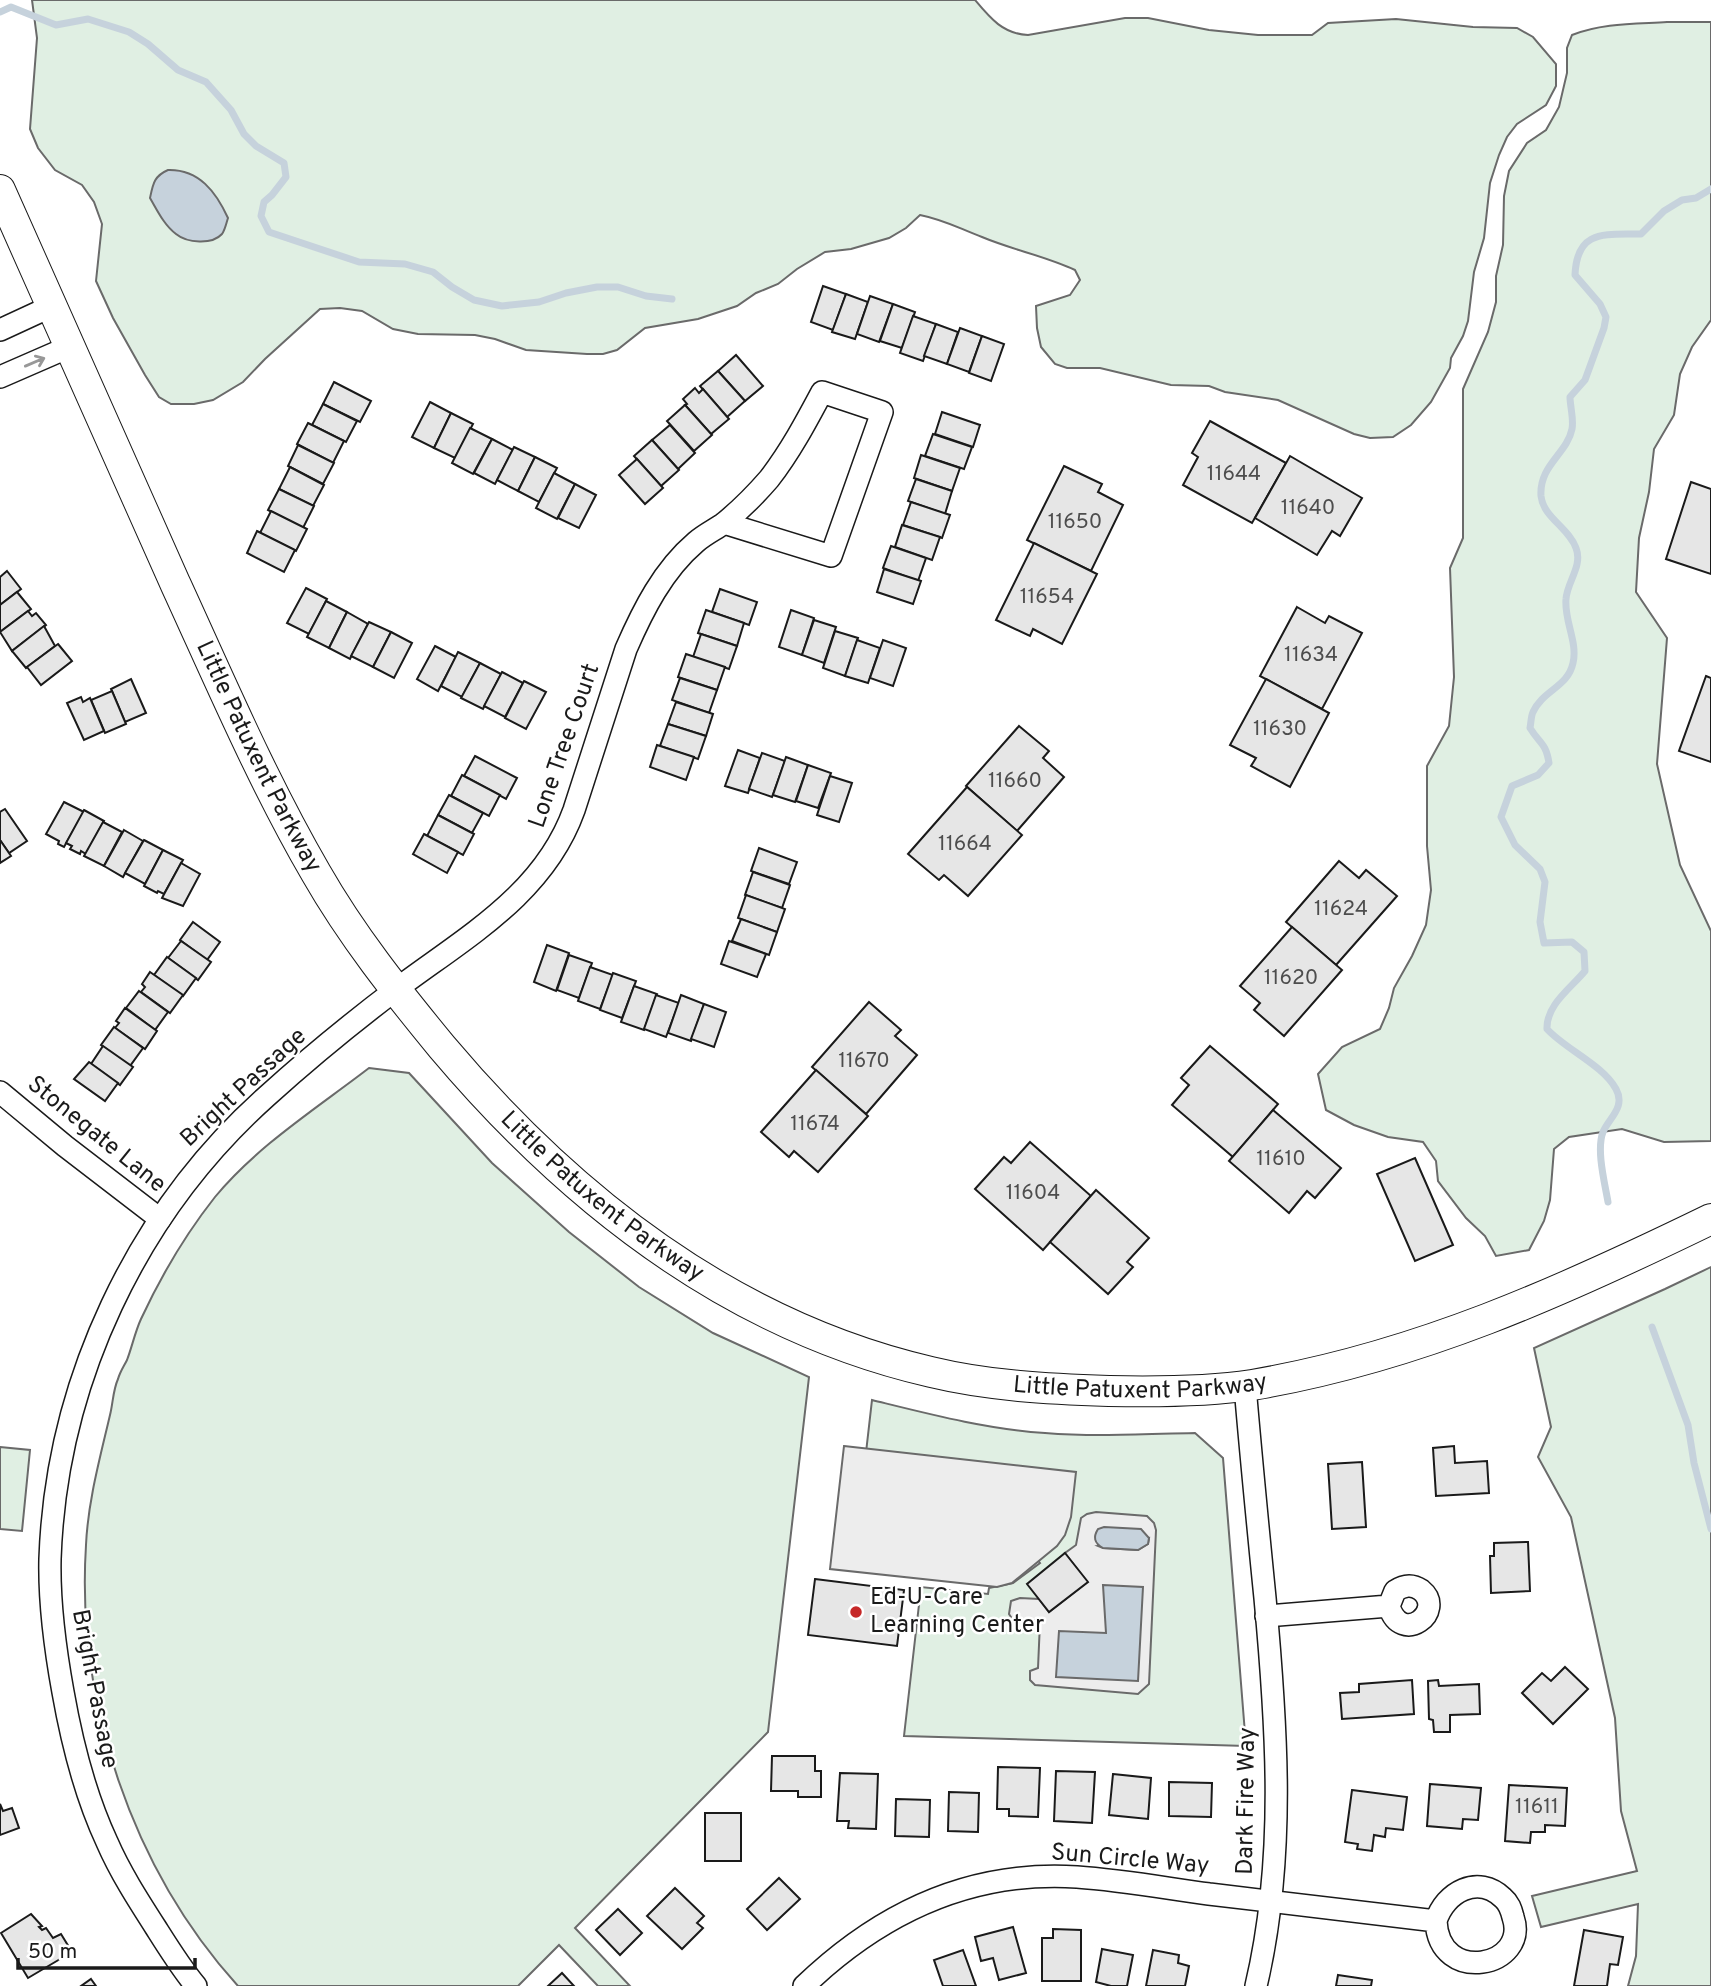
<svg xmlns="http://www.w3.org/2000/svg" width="1711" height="1986" viewBox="0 0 1711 1986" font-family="Overpass,sans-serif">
<rect width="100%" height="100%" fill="#fff"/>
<g fill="#e0efe3" stroke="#6a6a6a" stroke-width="2">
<path d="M32 0H975C990 18 1003 34 1028 35L1125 18H1148L1209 30 1258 35H1312L1328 23 1396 19 1473 27 1517 28 1533 37 1556 64V86L1546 105 1517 124 1507 137 1499 155 1490 183 1484 238 1474 272 1468 321 1463 336 1451 358 1450 368 1431 402 1411 425 1393 437 1370 438 1354 434 1278 400 1225 392 1209 386 1171 385 1100 368H1067L1055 364 1041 347 1037 328 1036 306 1070 295 1080 280 1075 270C1045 256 1013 250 982 237 958 228 945 220 920 215L906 228 889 238 851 249 825 252 797 269 778 284 756 293 737 306 698 319 645 328 617 350 603 354H587L526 350 495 339 475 335 418 334 393 329 362 311 340 308 320 309 265 359 243 382 213 400 194 404H171L159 397 145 375 113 318 96 281 102 224 94 202 82 185 55 170 38 148 30 129 37 38Z"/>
<path d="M1667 22H1711V320L1692 347 1680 374 1674 415 1654 449 1649 492 1639 538 1636 592 1667 638 1657 764 1680 865 1711 931V1141L1664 1142 1622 1129 1569 1137 1554 1149 1550 1200 1544 1221 1529 1250 1496 1256 1485 1236 1466 1218 1438 1181 1436 1161 1423 1142 1388 1137 1354 1125 1326 1110 1318 1074 1342 1047 1380 1029 1389 1008 1394 988 1412 956 1426 925 1431 890 1427 846V766L1449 726 1454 677 1450 568 1463 538V389L1488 332 1496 302V276L1503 245 1504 196 1509 171 1527 143 1546 130 1559 107 1567 73V48L1572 35C1602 23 1635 24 1667 22Z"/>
<path d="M369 1068 409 1073 492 1163 569 1232 639 1287 713 1333 809 1377 768 1732 575 1928 630 1986H598L559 1945 518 1986H238C132 1869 76 1702 86 1545 88 1501 100 1458 110 1415 113 1403 113 1390 118 1379 120 1372 124 1366 127 1360 132 1347 135 1332 141 1319 161 1276 185 1235 215 1197 257 1146 317 1108 369 1068Z"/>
<path d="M1711 1267V1986H1628L1636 1956 1638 1904 1541 1927 1532 1896 1637 1871 1621 1811 1615 1718 1571 1517 1538 1457 1551 1427 1534 1348 1665 1289Z"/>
<path d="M872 1400C929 1414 986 1429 1045 1433 1095 1437 1145 1434 1195 1433L1223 1458 1246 1746 904 1736 921 1587 988 1594 989 1588 1013 1583 1040 1563 1015 1531 859 1514Z"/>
<path d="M0 1447 30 1450 22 1531 0 1529Z"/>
</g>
<g fill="#ededed" stroke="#6a6a6a" stroke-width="2" fill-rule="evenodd">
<path d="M844 1446 1076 1472 1071 1517 1065 1535 1057 1546 1012 1583 997 1587 830 1569Z"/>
<path d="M1096 1512 1147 1516 1154 1523 1156 1530 1149 1684 1138 1694 1035 1685 1030 1680V1671L1038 1668 1040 1622 1035 1620 1029 1622 1013 1620 1009 1614 1011 1601 1020 1598 1039 1599 1049 1612 1087 1582 1065 1553 1076 1545 1081 1518 1087 1514ZM1149 1538 1148 1544 1138 1550 1103 1548 1098 1546Z"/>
</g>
<g fill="#c6d2dc" stroke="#6a6a6a" stroke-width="2">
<path d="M168 170C199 169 216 192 228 218 226 224 225 230 222 234 212 245 187 243 176 234 164 225 157 210 150 198 153 184 154 176 168 170Z"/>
<path d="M1104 1527 1141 1529 1149 1538 1148 1544 1138 1550 1103 1548C1094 1543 1093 1537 1098 1529Z"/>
<path d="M1103 1585 1143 1587 1138 1681 1056 1677 1059 1631 1106 1633Z"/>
</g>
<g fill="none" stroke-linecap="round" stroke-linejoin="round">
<g stroke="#c6d2dc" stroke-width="7">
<path d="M0 12 11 7 56 25 88 19 129 32 148 44 178 70 206 82 231 110 244 134 256 146 284 163 286 177 272 195 264 202 261 216 269 232 359 262 405 264 433 272 452 287 474 300 502 306 539 302 566 293 597 287H618L646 296 672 299"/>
<path d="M1608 1202C1605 1184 1596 1150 1603 1132 1609 1118 1626 1107 1616 1089 1603 1065 1565 1049 1547 1029 1546 1005 1571 988 1585 971L1584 952 1572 942 1544 943 1540 922 1545 882 1540 869 1515 845 1501 817 1512 786 1538 775 1549 763C1546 743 1540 744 1530 728 1531 723 1531 716 1533 712 1543 690 1568 687 1573 663 1578 642 1564 621 1566 599 1567 582 1583 566 1576 548 1569 528 1543 517 1541 496 1539 465 1567 454 1572 429 1574 419 1570 406 1570 397L1585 380 1604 328 1606 317 1600 304 1575 275C1577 228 1606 235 1641 234L1664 211 1682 200 1696 198 1711 189"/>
<path d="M1652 1327 1688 1425 1694 1463 1711 1529"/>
</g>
</g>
<g fill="#e6e6e6" stroke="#1a1a1a" stroke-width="2">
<path d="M823 286 846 294 833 330 811 322Z"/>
<path d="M846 294 868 302 855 339 832 332Z"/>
<path d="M870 296 893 304 879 342 857 334Z"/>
<path d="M893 304 915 312 902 348 880 341Z"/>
<path d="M913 316 936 324 923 361 900 353Z"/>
<path d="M936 324 958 332 947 364 924 356Z"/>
<path d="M960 328 982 336 969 372 947 364Z"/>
<path d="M982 336 1004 344 991 381 969 373Z"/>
<path d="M736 355 763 386 745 401 718 371Z"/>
<path d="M718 371 745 401 727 417 700 386Z"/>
<path d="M334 382 371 401 360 422 323 404Z"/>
<path d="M695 388 699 393 703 389 729 419 711 434 685 405 687 404 683 399Z"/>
<path d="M430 402 451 413 434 448 412 437Z"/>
<path d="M323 404 357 421 346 442 312 425Z"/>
<path d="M685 405 712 435 694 451 667 421Z"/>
<path d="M942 412 980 425 973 447 935 434Z"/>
<path d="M451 413 473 424 455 458 434 448Z"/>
<path d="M1210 421 1286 463 1252 523 1183 485 1198 457 1192 453Z"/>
<path d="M308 423 344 441 333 463 297 444Z"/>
<path d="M670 425 695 453 678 469 652 440Z"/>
<path d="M470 428 492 439 473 474 452 463Z"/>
<path d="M933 434 972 447 964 469 925 456Z"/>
<path d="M492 439 513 450 495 484 474 473Z"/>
<path d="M652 440 679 470 661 486 634 456Z"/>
<path d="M298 445 334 463 323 484 288 466Z"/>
<path d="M514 447 535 457 518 491 497 480Z"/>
<path d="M921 455 960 468 952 491 914 478Z"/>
<path d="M1290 456 1362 498 1340 536 1332 531 1317 555 1255 518Z"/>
<path d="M535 457 557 468 539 502 518 491Z"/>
<path d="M637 459 663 488 645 504 619 475Z"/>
<path d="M1064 466 1102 484 1098 492 1123 505 1091 571 1027 540Z"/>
<path d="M290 467 324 485 313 506 279 489Z"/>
<path d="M554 473 575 484 557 519 536 508Z"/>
<path d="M916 479 952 491 945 514 908 501Z"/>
<path d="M1691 482 1711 489V574L1666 559Z"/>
<path d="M575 484 596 495 579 528 558 518Z"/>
<path d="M279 489 314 506 303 528 268 510Z"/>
<path d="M911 502 950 515 942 538 903 525Z"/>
<path d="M271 511 307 529 296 551 260 533Z"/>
<path d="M902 525 940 537 932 560 895 547Z"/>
<path d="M257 531 295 550 284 572 247 553Z"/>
<path d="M1034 543 1097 574 1062 644 1033 629 1030 636 996 620Z"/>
<path d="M891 546 926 558 918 581 883 568Z"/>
<path d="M884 569 921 581 913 604 877 592Z"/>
<path d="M7 571 21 589 0 605V577Z"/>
<path d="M306 588 327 599 309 634 287 623Z"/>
<path d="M720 589 757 602 749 625 712 612Z"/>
<path d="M17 592 31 609 0 632V605Z"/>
<path d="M326 601 347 612 329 648 307 637Z"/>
<path d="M1297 607 1325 623 1329 616 1362 633 1322 709 1260 676Z"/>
<path d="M706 610 744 623 737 646 698 633Z"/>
<path d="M791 610 814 618 802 655 779 647Z"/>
<path d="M28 611 32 616 36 613 46 625 12 651 0 632Z"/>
<path d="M347 612 368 624 350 659 329 648Z"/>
<path d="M814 620 836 627 824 663 802 655Z"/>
<path d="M369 622 391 632 373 667 351 656Z"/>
<path d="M44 626 55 646 26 668 12 651Z"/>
<path d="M835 631 858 638 845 676 823 668Z"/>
<path d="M391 632 412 643 394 678 373 667Z"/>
<path d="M701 634 737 646 729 669 693 657Z"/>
<path d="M857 640 880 648 868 683 845 676Z"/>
<path d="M883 640 906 648 893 686 870 678Z"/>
<path d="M58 644 72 661 41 685 27 667Z"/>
<path d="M435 646 456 657 438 691 417 679Z"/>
<path d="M458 652 480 663 462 697 441 686Z"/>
<path d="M686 654 725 667 717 690 678 677Z"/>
<path d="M480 663 501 674 483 709 461 698Z"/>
<path d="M502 672 523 683 505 717 484 706Z"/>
<path d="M1706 676 1711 678V762L1679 751Z"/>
<path d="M680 678 717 690 709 713 672 700Z"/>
<path d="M131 679 146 713 125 722 111 689Z"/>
<path d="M1266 679 1329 713 1290 787 1251 766 1256 758 1230 745Z"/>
<path d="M524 681 546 692 526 729 505 718Z"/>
<path d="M112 691 126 724 105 733 91 700Z"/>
<path d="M81 697 83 702 90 698 104 731 84 740 67 703Z"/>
<path d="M676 702 713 714 706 736 668 724Z"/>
<path d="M668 724 706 736 698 759 660 746Z"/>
<path d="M1019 726 1049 751 1043 758 1064 777 1017 831 966 786Z"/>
<path d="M657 745 694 757 686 780 650 767Z"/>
<path d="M738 750 760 758 748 793 725 786Z"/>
<path d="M762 753 785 761 772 797 749 789Z"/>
<path d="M475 756 517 778 506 799 464 776Z"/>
<path d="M786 757 808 765 795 802 773 795Z"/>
<path d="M808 765 831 773 818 808 796 801Z"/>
<path d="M462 775 500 795 489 816 451 796Z"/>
<path d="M830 776 852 783 839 822 817 815Z"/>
<path d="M967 787 1022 835 968 896 944 875 939 880 908 854Z"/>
<path d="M449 795 483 813 472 833 438 815Z"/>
<path d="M64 802 84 812 64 847 58 844 59 841 46 834Z"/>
<path d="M5 809 27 841 9 853 0 840V812Z"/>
<path d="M84 810 104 821 86 854 81 851 80 854 70 849 72 846 66 843Z"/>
<path d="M438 815 474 834 463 855 427 836Z"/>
<path d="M103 822 122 832 104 866 84 856Z"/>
<path d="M124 830 143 841 123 877 104 866Z"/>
<path d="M424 834 458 852 447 873 413 854Z"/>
<path d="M0 840 11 856 0 863Z"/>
<path d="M144 840 163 850 145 884 125 873Z"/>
<path d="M759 848 797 862 789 884 751 871Z"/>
<path d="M163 850 183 860 164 894 158 891 157 893 144 886Z"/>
<path d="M1339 861 1359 878 1366 870 1397 896 1336 965 1286 922Z"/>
<path d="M181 863 200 874 183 906 162 898Z"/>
<path d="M753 872 790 885 782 908 745 895Z"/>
<path d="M746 895 785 909 777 932 738 918Z"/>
<path d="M741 919 777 932 769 955 732 941Z"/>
<path d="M193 922 220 942 207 960 180 940Z"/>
<path d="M1292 927 1342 970 1284 1036 1254 1010 1260 1003 1240 986Z"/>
<path d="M181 941 211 962 198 980 168 958Z"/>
<path d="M729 941 766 954 757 977 721 964Z"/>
<path d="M547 945 569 953 556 991 534 982Z"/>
<path d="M569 955 592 963 579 998 557 990Z"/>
<path d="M167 957 196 978 183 996 154 975Z"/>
<path d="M590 967 613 975 600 1009 578 1001Z"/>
<path d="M150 972 183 995 170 1013 141 992 145 987 142 984Z"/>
<path d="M613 973 636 981 622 1018 600 1010Z"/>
<path d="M634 986 657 994 644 1030 621 1022Z"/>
<path d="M139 991 168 1012 155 1030 126 1008Z"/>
<path d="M656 995 679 1003 666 1037 644 1029Z"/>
<path d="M681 995 704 1004 691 1041 668 1033Z"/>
<path d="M869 1002 901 1030 895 1036 917 1055 866 1114 812 1067Z"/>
<path d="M704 1004 726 1012 714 1047 691 1039Z"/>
<path d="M125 1008 157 1031 145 1049 115 1028 119 1023 116 1021Z"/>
<path d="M114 1027 143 1048 130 1066 101 1045Z"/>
<path d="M103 1046 133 1067 120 1085 91 1064Z"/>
<path d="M1210 1046 1278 1104 1233 1157 1172 1105 1189 1085 1181 1078Z"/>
<path d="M89 1062 118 1083 105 1101 74 1079Z"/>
<path d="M816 1070 868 1116 818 1172 794 1151 789 1157 761 1132Z"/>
<path d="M1273 1110 1341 1168 1315 1198 1307 1191 1289 1213 1229 1161Z"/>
<path d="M1030 1142 1091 1196 1043 1250 975 1189 1004 1157 1011 1163Z"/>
<path d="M1415 1158 1453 1245 1415 1261 1377 1174Z"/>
<path d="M1096 1190 1149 1238 1127 1262 1133 1267 1108 1294 1050 1242Z"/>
<path d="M1454 1446 1455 1463 1487 1461 1489 1493 1436 1496 1433 1448Z"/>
<path d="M1362 1462 1366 1527 1332 1529 1328 1464Z"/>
<path d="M1528 1542 1530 1591 1491 1593 1490 1556H1494V1543Z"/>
<path d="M1065 1553 1088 1582 1049 1612 1027 1584Z"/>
<path d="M815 1579 904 1590 897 1646 808 1635Z"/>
<path d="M1565 1667 1588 1689 1553 1724 1522 1693 1542 1673 1551 1681Z"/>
<path d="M1412 1680 1414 1714 1342 1719 1340 1693 1359 1692V1684Z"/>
<path d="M1438 1680 1439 1686 1479 1684 1480 1714 1450 1715V1732H1434L1433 1720 1429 1719 1428 1681Z"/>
<path d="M772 1756H815V1771H821V1797H798V1791H771Z"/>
<path d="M998 1767 1040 1768 1038 1817 1009 1816V1809H997Z"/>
<path d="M1056 1771 1095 1772 1092 1823 1054 1821Z"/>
<path d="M840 1773 878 1774 876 1829 848 1828 849 1821H837Z"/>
<path d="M1113 1774 1151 1778 1148 1819 1109 1815Z"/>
<path d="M1169 1782 1212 1783 1211 1817 1169 1816Z"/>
<path d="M1430 1784 1481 1788 1478 1820 1463 1819 1462 1829 1427 1826Z"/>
<path d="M1509 1785 1567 1788 1565 1826 1545 1825V1832H1531L1530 1843 1505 1841Z"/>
<path d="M1352 1790 1407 1797 1403 1830 1386 1828 1385 1837 1374 1835 1372 1851 1357 1849 1358 1844 1345 1842Z"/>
<path d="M949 1792 979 1793 978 1832 948 1831Z"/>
<path d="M896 1799 930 1800 929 1837 895 1836Z"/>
<path d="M0 1804 3 1811 12 1808 19 1828 0 1835Z"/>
<rect x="705" y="1813" width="36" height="48"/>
<path d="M779 1878 800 1899 767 1930 747 1909Z"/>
<path d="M675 1888 704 1916 697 1923 703 1928 682 1949 647 1916Z"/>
<path d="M618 1909 642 1933 620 1955 596 1930Z"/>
<path d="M31 1914 42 1926 39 1927 42 1930 46 1928 53 1938 61 1934 72 1952 28 1978 1 1933Z"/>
<path d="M1013 1927 1026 1973 999 1980 993 1958 981 1961 975 1937Z"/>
<path d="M1053 1929 1081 1930V1981H1042V1938H1053Z"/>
<path d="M1584 1930 1623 1937 1618 1965 1610 1964 1607 1986H1574Z"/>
<path d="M1102 1949 1133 1955 1127 1986H1111L1096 1982Z"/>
<path d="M963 1950 976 1986H943L934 1960Z"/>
<path d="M1153 1950 1179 1955 1178 1963 1189 1966 1185 1986H1146Z"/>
<path d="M562 1973 574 1986H548Z"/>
<path d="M1338 1975 1372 1980 1371 1986H1336Z"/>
<path d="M91 1979 96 1986H81Z"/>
</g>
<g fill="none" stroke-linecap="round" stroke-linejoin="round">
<g stroke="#1a1a1a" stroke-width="24">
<g id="street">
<path d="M0 330 52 306"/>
<path d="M0 377 69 347"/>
<path d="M0 1092 65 1146 160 1219"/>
<path d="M1245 1386C1251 1457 1258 1528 1265 1598 1277 1727 1286 1859 1256 1986"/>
<path d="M1266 1616 1389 1606C1401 1647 1447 1611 1421 1590 1412 1584 1404 1585 1395 1591L1389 1606"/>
<path d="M196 1986C181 1968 168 1947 156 1928 138 1900 120 1872 107 1842 85 1795 72 1743 63 1692 55 1648 49 1603 50 1559 56 1383 136 1213 267 1096 309 1058 353 1022 398 988 466 937 544 894 574 810L626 649C643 610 663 570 696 542 704 535 714 530 723 524 739 511 756 494 769 479 790 452 806 422 822 392L882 412 831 556 724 523"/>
<path d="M804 1986C879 1914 970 1870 1077 1877 1121 1880 1165 1888 1209 1894 1285 1903 1361 1912 1436 1921 1445 1892 1478 1874 1503 1898 1509 1903 1511 1909 1513 1917 1530 1967 1439 1986 1436 1921"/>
</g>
</g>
<g stroke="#1a1a1a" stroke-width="32">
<g id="secondary">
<path id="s1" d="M0 190C59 321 117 452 175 583 220 681 262 780 316 873 352 936 396 991 442 1047 571 1200 732 1326 931 1372 989 1386 1049 1389 1109 1391 1156 1392 1205 1392 1252 1385 1417 1357 1561 1292 1711 1219"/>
</g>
</g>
<use href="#street" stroke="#fff" stroke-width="21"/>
<use href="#secondary" stroke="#fff" stroke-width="30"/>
</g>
<defs><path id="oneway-shaft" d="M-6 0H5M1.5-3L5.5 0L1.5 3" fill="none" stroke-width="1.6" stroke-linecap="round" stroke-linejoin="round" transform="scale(1.75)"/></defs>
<use stroke="#989898" href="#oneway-shaft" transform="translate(35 362) rotate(-23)"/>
<circle fill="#c62828" stroke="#fff" stroke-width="2.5" cx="856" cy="1612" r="7"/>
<g text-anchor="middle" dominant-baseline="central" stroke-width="5" stroke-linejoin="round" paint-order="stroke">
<g font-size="21" fill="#4d4d4d">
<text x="1234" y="474">11644</text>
<text x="1308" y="508">11640</text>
<text x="1075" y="522">11650</text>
<text x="1047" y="597">11654</text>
<text x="1311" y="655">11634</text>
<text x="1280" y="729">11630</text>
<text x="1015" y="781">11660</text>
<text x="965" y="844">11664</text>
<text x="1341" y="909">11624</text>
<text x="1291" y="978">11620</text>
<text x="864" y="1061">11670</text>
<text x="815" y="1124">11674</text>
<text x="1281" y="1159">11610</text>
<text x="1033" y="1193">11604</text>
<text x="1537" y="1807">11611</text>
</g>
<g font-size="24" fill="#1a1a1a" stroke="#fff">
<text transform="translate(565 746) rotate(-71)">Lone Tree Court</text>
<text stroke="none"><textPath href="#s1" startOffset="623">Little Patuxent Parkway</textPath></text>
<text transform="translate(244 1088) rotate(-43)">Bright Passage</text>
<text transform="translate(96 1135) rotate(39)">Stonegate Lane</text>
<text stroke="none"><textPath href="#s1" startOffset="1188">Little Patuxent Parkway</textPath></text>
<text stroke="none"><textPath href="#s1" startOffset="1776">Little Patuxent Parkway</textPath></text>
<text transform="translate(94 1689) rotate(79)">Bright Passage</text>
<text transform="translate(1247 1801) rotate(-89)">Dark Fire Way</text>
<text transform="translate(1130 1860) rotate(5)">Sun Circle Way</text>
</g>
<g font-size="24" fill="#1a1a1a" stroke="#fff" text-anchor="start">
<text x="870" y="1598">Ed-U-Care<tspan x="870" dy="28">Learning Center</tspan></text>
</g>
</g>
<path d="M18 1958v10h177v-10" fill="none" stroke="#1a1a1a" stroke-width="3.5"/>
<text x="28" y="1958" font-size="21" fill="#1a1a1a" stroke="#ffffff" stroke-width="5" paint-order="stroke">50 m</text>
</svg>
